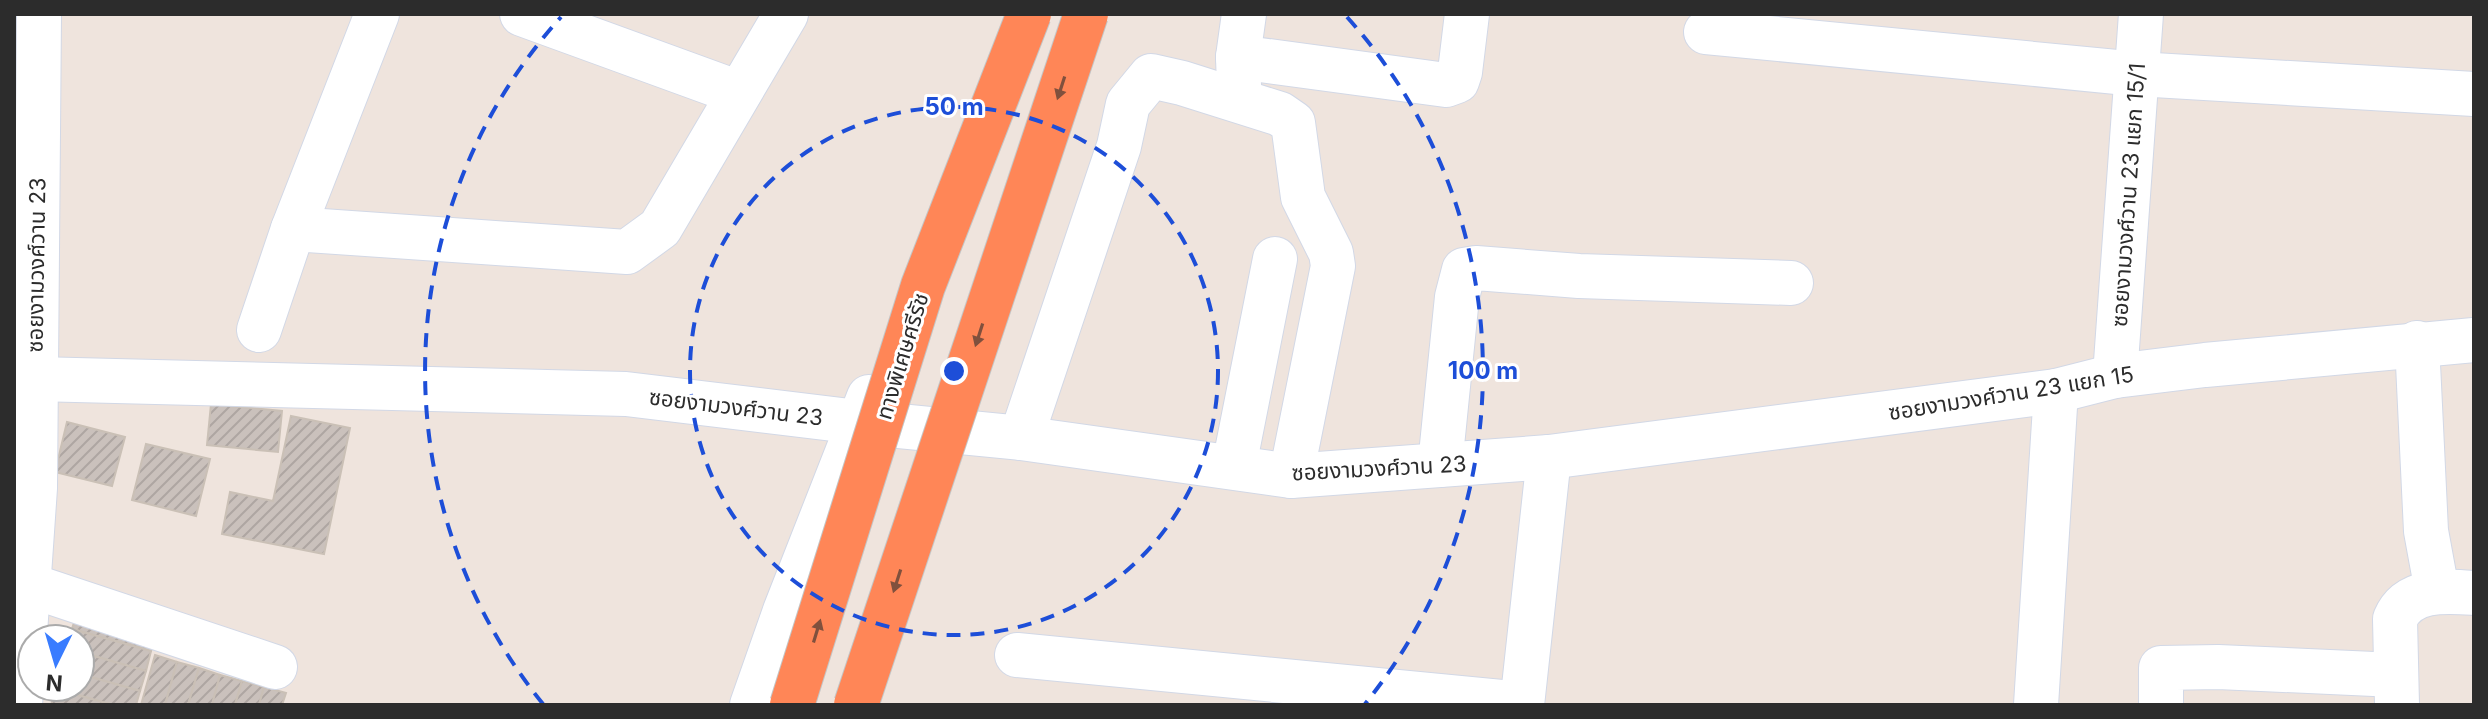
<svg xmlns="http://www.w3.org/2000/svg" width="2488" height="719" viewBox="0 0 2488 719" font-family="Inter,'Noto Sans Thai',sans-serif">
<defs>
<pattern id="building-hatch" width="6" height="6" patternUnits="userSpaceOnUse" patternTransform="scale(2)"><rect width="6" height="6" fill="#cac1bc"/><path d="M-1 1l2-2M0 6l6-6M5 7l2-2" fill="none" stroke="#aea6a2"/></pattern>
</defs>
<rect width="100%" height="100%" fill="#efe4dd"/>
<g fill="url(#building-hatch)" stroke="#cac0b6" stroke-width="2">
<path d="M211 404 282 411 278 452 207 445Z"/>
<path d="M291 416 350 428 324 554 222 534 230 492 273 501Z"/>
<path d="M67 422 125 437 112 486 55 472Z"/>
<path d="M146 444 210 459 196 516 132 500Z"/>
<path d="M78 609 156 631 151 651 72 629Z"/>
<path d="M72 629 151 651 146 671 80 652V639H70Z"/>
<path d="M80 652 146 671 140 691 80 674Z"/>
<path d="M155 655 177 662 165 705H141Z"/>
<path d="M177 662 199 668 188 705H165Z"/>
<path d="M199 668 220 675 212 705H188Z"/>
<path d="M80 674 140 691 136 705H113L56 689 80 687Z"/>
<path d="M220 675 242 681 235 705H212Z"/>
<path d="M242 681 264 687 259 705H235Z"/>
<path d="M264 687 286 693 282 705H259Z"/>
<path d="M56 689 113 705H51Z"/>
</g>
<g fill="none" stroke-linecap="round" stroke-linejoin="round">
<g stroke="#d2d8e6" stroke-width="46">
<g id="minor">
<path d="M522 14 739 93"/>
<path d="M1706 32 2137 74 2474 94"/>
<path d="M1238 57 1446 85 1457 81 1460 72 1467 14"/>
<path d="M1239 86 1238 57 1244 14"/>
<path d="M293 229 627 252 660 228 786 14"/>
<path d="M259 330 293 229 377 14"/>
<path d="M2417 343 2426 531 2437 591"/>
<path d="M2115 376 2141 14"/>
<path d="M35 379 626 394 858 422 1021 438 1291 476 1549 457 2056 391 2115 376 2205 365 2474 340"/>
<path d="M1021 438 1119 146 1128 104 1151 76 1182 83 1280 114 1293 123 1303 197 1331 253 1333 266 1291 476"/>
<path d="M1440 465 1457 297 1464 270 1476 268 1579 276 1791 283"/>
<path d="M1234 466 1275 259"/>
<path d="M29 585 275 667"/>
<path d="M1017 655 1522 704"/>
<path d="M20 705 35 488 39 14"/>
<path d="M752 705 785 611 869 397"/>
<path d="M1522 705 1549 457"/>
<path d="M2036 705 2056 391"/>
<path d="M2161 705V668L2218 667 2396 675"/>
<path d="M2397 705 2395 619C2408 588 2445 591 2474 593"/>
</g>
</g>
<use href="#minor" stroke="#fff" stroke-width="44"/>
<g stroke="#c4c4c4" stroke-width="46" stroke-linecap="butt">
<g id="highway-bridge">
<path d="M792 705 923 286 1029 14"/>
<path d="M856 705 1086 14"/>
</g>
</g>
<use href="#highway-bridge" stroke="#ff8657" stroke-width="44"/>
</g>
<defs><path id="oneway-solid" d="M-6-.8H1V-3.2L6.5 0L1 3.2V.8H-6Z" transform="scale(2)"/></defs>
<g fill="#80503d">
<use href="#oneway-solid" transform="translate(1061 88) rotate(108)"/>
<use href="#oneway-solid" transform="translate(979 335) rotate(108)"/>
<use href="#oneway-solid" transform="translate(897 581) rotate(108)"/>
<use href="#oneway-solid" transform="translate(817 631) rotate(-73)"/>
</g>
<g fill="none" stroke="#1d4ed8" stroke-width="4" stroke-dasharray="14 10">
<circle cx="954" cy="371" r="264"/>
<path d="M543 704A529 529 0 0 1 561 17M1347 17A529 529 0 0 1 1365 704"/>
</g>
<g text-anchor="middle" dominant-baseline="central" stroke-width="6" stroke-linejoin="round" paint-order="stroke">
<g font-size="22" fill="#2c2c2c" stroke="#fff">
<text transform="translate(2128 195) rotate(-86)">ซอยงามวงศ์วาน 23 แยก 15/1</text>
<text transform="translate(36 265) rotate(-89)">ซอยงามวงศ์วาน 23</text>
<text transform="translate(902 356) rotate(-73)">ทางพิเศษศรีรัช</text>
<text transform="translate(2011 393) rotate(-9)">ซอยงามวงศ์วาน 23 แยก 15</text>
<text transform="translate(736 407) rotate(7)">ซอยงามวงศ์วาน 23</text>
<text transform="translate(1379 468) rotate(-3)">ซอยงามวงศ์วาน 23</text>
</g>
</g>
<circle cx="954" cy="371" r="12" fill="#1d4ed8" stroke="#fff" stroke-width="4"/>
<g font-size="24" text-anchor="middle" font-weight="bold" fill="#1d4ed8" stroke="#fff" stroke-width="6" stroke-linejoin="round" paint-order="stroke">
<text x="954" y="115">50 m</text>
<text x="1483" y="379">100 m</text>
</g>
<rect width="2488" height="719" fill="none" stroke="#2c2c2c" stroke-width="32"/>
<g transform="translate(56 663) rotate(185)"><circle r="38" fill="#ffffff" stroke="#ababab" stroke-width="2"/>
<path d="M0-6L14 30L0 20L-14 30Z" fill="#397cff"/>
<text y="-12" font-size="22" font-weight="bold" text-anchor="middle" fill="#2c2c2c">N</text>
</g>
</svg>
